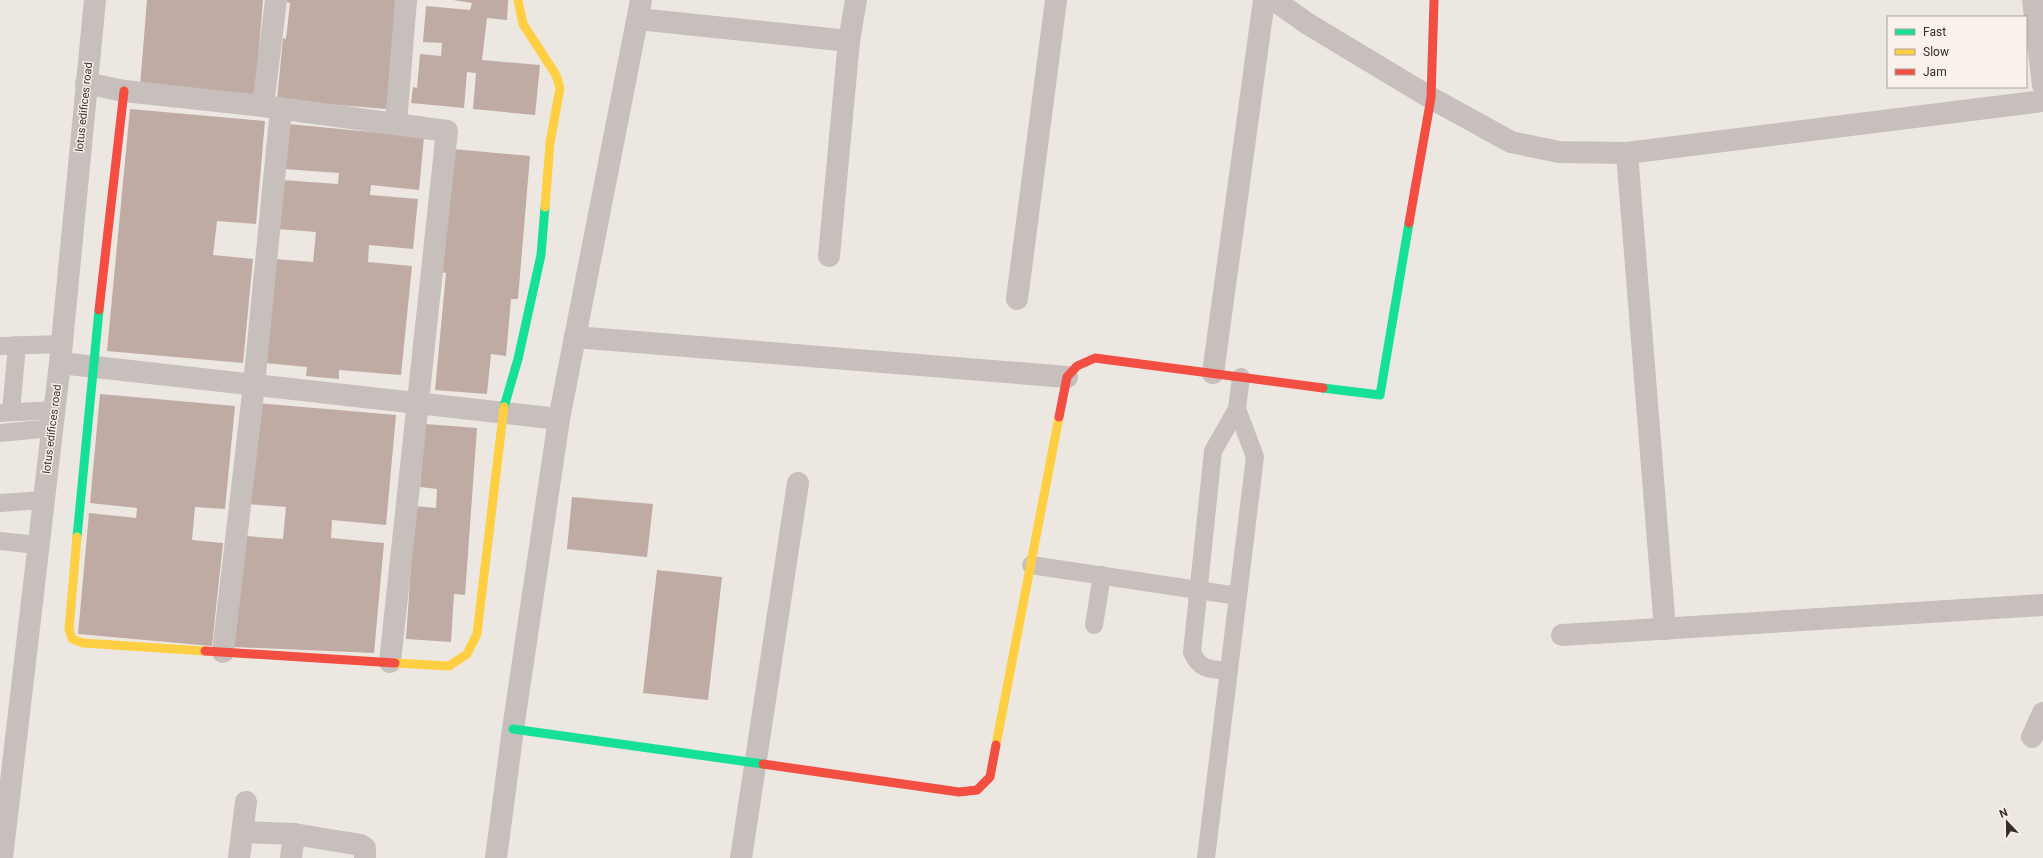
<svg xmlns="http://www.w3.org/2000/svg" width="2043" height="858" viewBox="0 0 2043 858" font-family="Roboto,sans-serif">
<rect width="100%" height="100%" fill="#ede7e2"/>
<g fill="#c0aaa4">
<path d="M147 0H263L255 96 140 86Z"/>
<path d="M287 0H397L387 109 277 100 283 38 286 39 290 3 287 2Z"/>
<path d="M453 0H508L507 20 487 18 482 60 540 65 535 115 473 109 476 73 467 72 464 108 411 103 413 87 417 88 420 54 441 56 442 43 423 42 426 6 470 10 472 3Z"/>
<path d="M130 109 265 121 256 224 217 221 213 255 253 259 243 363 107 351Z"/>
<path d="M288 124 424 137 419 190 371 185 370 195 418 199 413 249 369 245 368 262 412 266 401 375 339 370V379L306 376 307 367 265 363 275 259 313 262 316 232 278 229 282 180 338 184 339 173 284 169Z"/>
<path d="M453 149 530 156 518 299H511L506 356 491 354 487 394 435 390 446 273 440 272Z"/>
<path d="M100 394 235 406 225 509 195 507 192 540 223 543 212 646 78 634 89 513 136 518 137 508 90 503Z"/>
<path d="M257 403 396 415 386 525 332 520 331 538 384 543 374 653 234 647 245 536 283 539 286 507 248 504Z"/>
<path d="M425 424 477 428 465 595 454 594 451 642 406 639 415 506 436 508 437 489 420 487Z"/>
<path d="M572 497 653 504 647 557 567 549Z"/>
<path d="M657 570 722 577 708 700 643 693Z"/>
</g>
<g fill="none" stroke-linecap="round" stroke-linejoin="round">
<g stroke="#c6bfbb" stroke-width="18">
<path d="M0 346 61 344"/>
<path d="M11 412 17 345"/>
<path d="M0 413 54 410"/>
<path d="M0 433 52 428"/>
<path d="M0 503 43 500"/>
<path d="M0 541 37 545"/>
<path d="M1031 565 1238 596"/>
<path d="M1094 625 1102 575"/>
<path d="M1229 671C1211 669 1200 671 1192 652L1213 451 1237 409"/>
<path d="M1206 858 1255 457 1237 409 1241 377"/>
</g>
<g stroke="#c6bfbb" stroke-width="22">
<path d="M1274 0 1308 24 1431 98 1511 142 1559 152 1627 153 2043 101"/>
<path d="M2033 0 2043 85"/>
<path d="M638 19 849 41"/>
<path d="M86 83 124 91 263 106 447 131 390 662"/>
<path d="M263 106 276 0"/>
<path d="M396 123 406 0"/>
<path d="M1627 153 1665 629"/>
<path d="M829 256 849 41 856 0"/>
<path d="M1017 299 1056 0"/>
<path d="M575 337 1067 377"/>
<path d="M60 363 559 419"/>
<path d="M1213 373 1264 0"/>
<path d="M1562 635 2043 605"/>
<path d="M223 652 254 385 281 109"/>
<path d="M2032 737 2043 713"/>
<path d="M243 832 294 834 361 845 365 848V858"/>
<path d="M2 858 60 363 95 0"/>
<path d="M239 858 246 802"/>
<path d="M291 858 294 834"/>
<path d="M496 858 513 729 559 419 641 0"/>
<path d="M741 858 798 483"/>
</g>
<g stroke="#16e098" stroke-width="9">
<path d="M1323 388 1380 395 1409 223"/>
<path d="M504 407 518 359 541 255 545 207"/>
<path d="M77 537 99 310"/>
<path d="M513 729 763 764"/>
</g>
<g stroke="#ffcf43" stroke-width="9">
<path d="M518 0 523 24 556 75 560 88 550 143 545 207"/>
<path d="M77 537 69 629 72 639 83 643 205 651"/>
<path d="M395 663 449 666 467 654 477 634 504 407"/>
<path d="M996 745 1059 417"/>
</g>
<g stroke="#f24e42" stroke-width="9">
<path d="M1409 223 1431 98 1434 0"/>
<path d="M99 310 124 91"/>
<path d="M1059 417 1067 377 1077 366 1095 358 1323 388"/>
<path d="M205 651 395 663"/>
<path d="M763 764 959 792 977 790 990 777 996 745"/>
</g>
</g>
<g text-anchor="middle" dominant-baseline="central" stroke-width="3" stroke-linejoin="round" paint-order="stroke">
<g font-size="11" fill="#372c29" stroke="#f9f1ea">
<text transform="translate(84 107) rotate(-84)">lotus edifices road</text>
<text transform="translate(52 429) rotate(-83)">lotus edifices road</text>
</g>
</g>
<rect x="1887" y="16" width="140" height="72" fill="#f9f1ea" stroke="#aba29d"/>
<rect x="1895" y="29" width="20" height="6" fill="#16e098" stroke="#aba29d"/>
<text x="1923" y="36" font-size="12" fill="#372c29">Fast</text>
<rect x="1895" y="49" width="20" height="6" fill="#ffcf43" stroke="#aba29d"/>
<text x="1923" y="56" font-size="12" fill="#372c29">Slow</text>
<rect x="1895" y="69" width="20" height="6" fill="#f24e42" stroke="#aba29d"/>
<text x="1923" y="76" font-size="12" fill="#372c29">Jam</text>
<g transform="translate(2007 822) rotate(338)" stroke="#f9f1ea" stroke-width="3" paint-order="stroke">
<path d="M0-3L7 15L0 10L-7 15Z" fill="#372c29"/>
<text y="-6" font-size="11" font-weight="bold" text-anchor="middle" fill="#372c29">N</text>
</g>
</svg>
